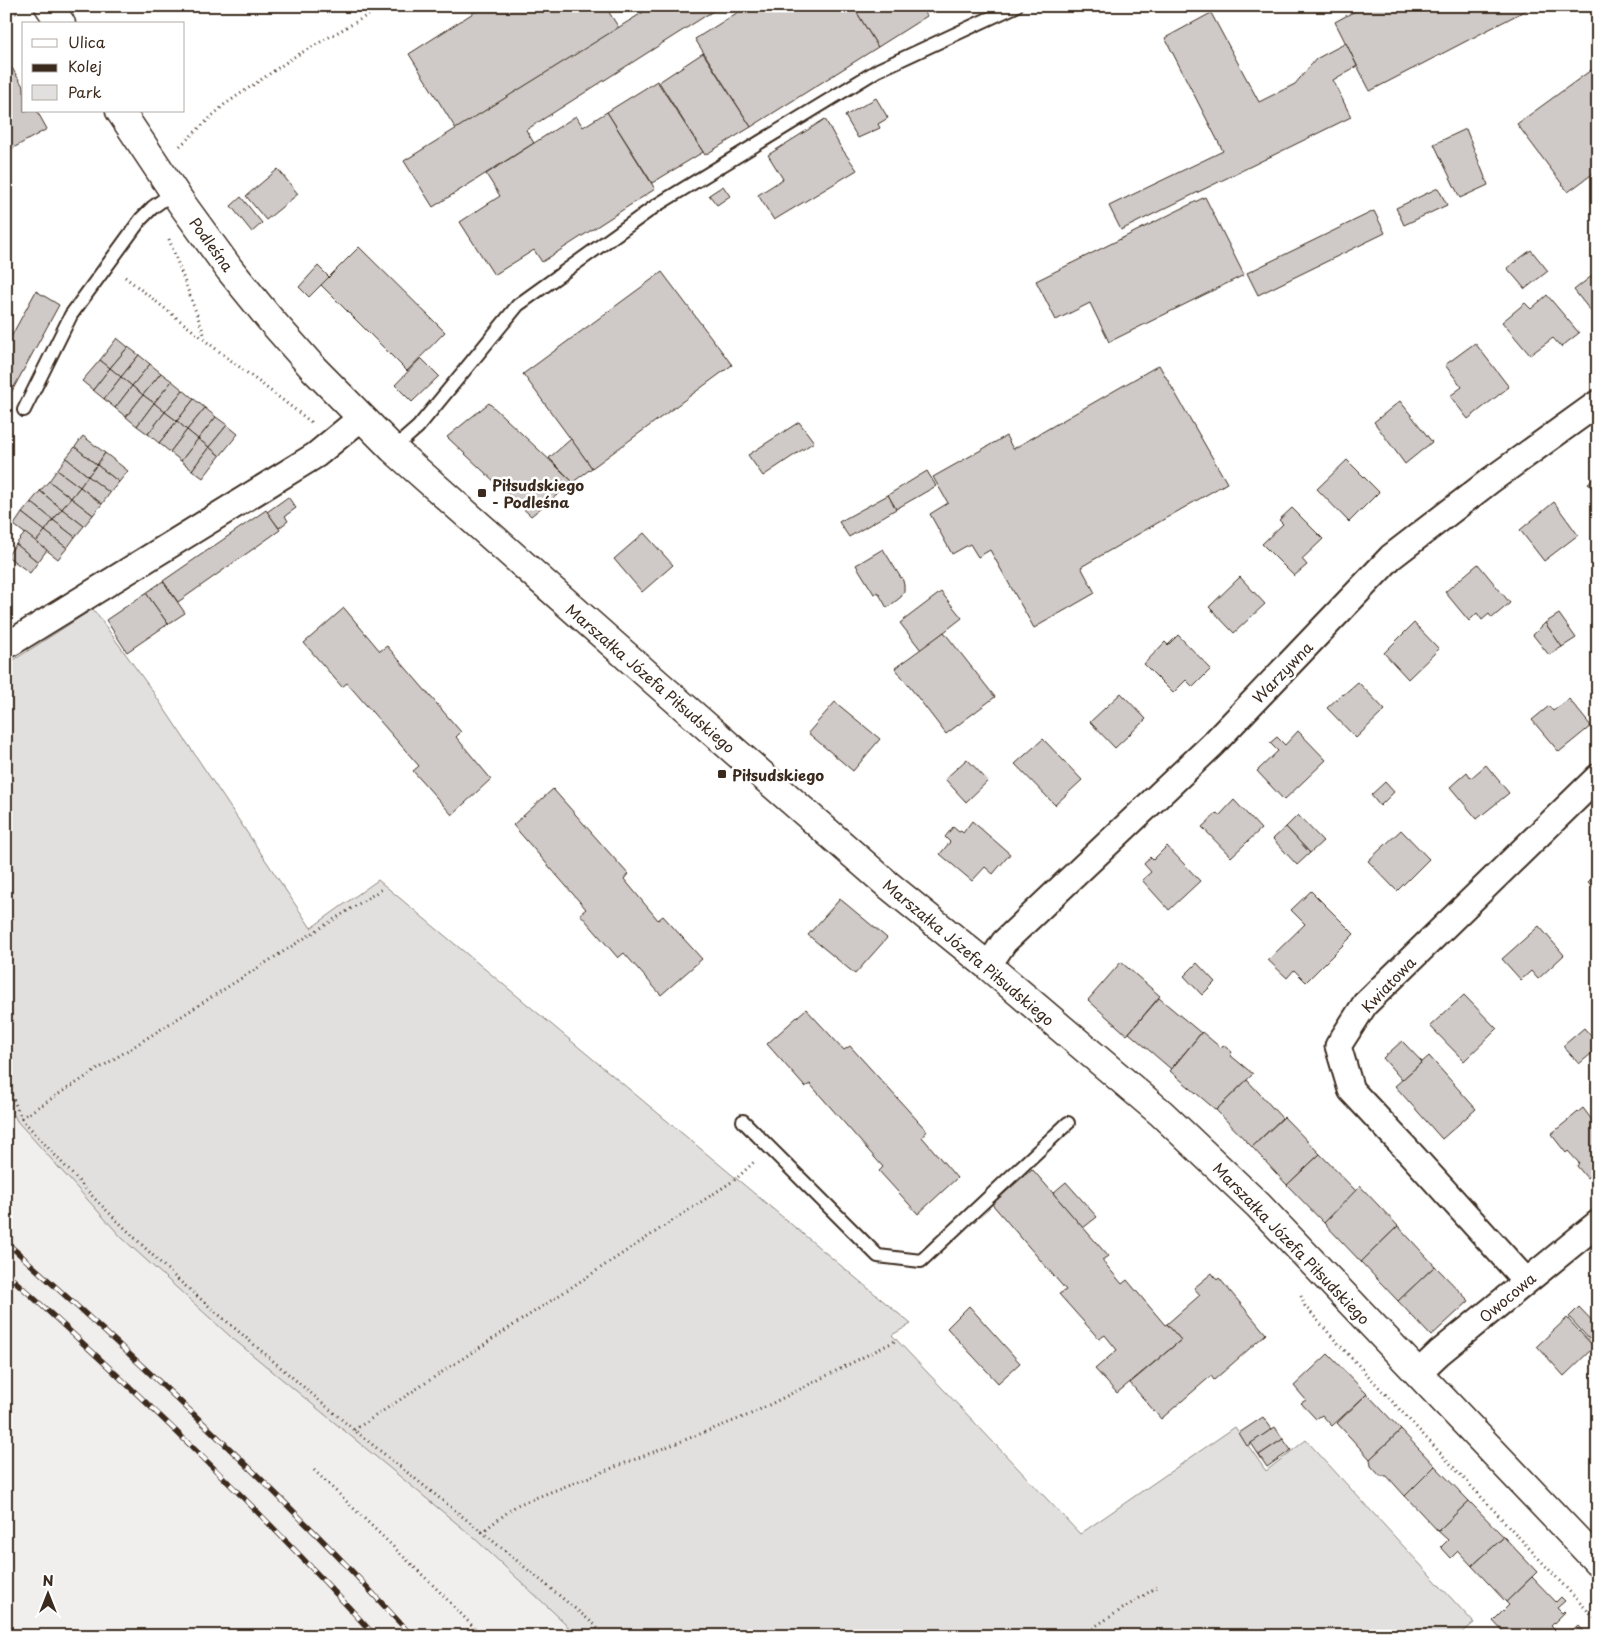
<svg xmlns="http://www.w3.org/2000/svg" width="1604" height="1642" viewBox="0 0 1604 1642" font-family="'Playpen Sans',sans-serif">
<rect width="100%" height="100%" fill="#fff"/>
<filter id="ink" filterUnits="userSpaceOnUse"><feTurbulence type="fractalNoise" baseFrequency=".02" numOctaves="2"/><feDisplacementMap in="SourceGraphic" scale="10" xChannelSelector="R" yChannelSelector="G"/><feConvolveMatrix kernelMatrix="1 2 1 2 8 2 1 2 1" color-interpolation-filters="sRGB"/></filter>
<g filter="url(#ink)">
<path fill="#f1efee" d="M6 1101 17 1121 232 1338 472 1536 565 1623 575 1636H6Z"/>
<path fill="#e2e0de" stroke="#8e857e" d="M93 609 151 689 311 928 378 880 911 1324 892 1335 1080 1534 1235 1427 1266 1471 1306 1440 1474 1623 1459 1635 1460 1636H575L565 1623 472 1536 232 1338 122 1238 17 1121 6 1097V665Z"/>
<g fill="#cfcac7" stroke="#3b2a1e">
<path d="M484 6H605L619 28 456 129 409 54Z"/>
<path d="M653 6H721L526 130 534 143 433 207 404 161Z"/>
<path d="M748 6H853L878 47 751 127 695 39Z"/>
<path d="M853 6H921L927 16 878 47Z"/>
<path d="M1364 6H1534L1370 91 1335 22Z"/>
<path d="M1211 13 1259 102 1295 84 1316 59 1346 43 1357 66 1333 80 1351 117 1121 230 1109 206 1223 151 1165 38Z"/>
<path d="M703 53 751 127 705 155 659 82Z"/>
<path d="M1598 65V170L1568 192 1517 124Z"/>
<path d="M12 68 24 88V111H37L47 129 6 152V71Z"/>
<path d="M657 81 703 152 652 183 607 112Z"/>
<path d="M876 98 888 118 878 124 880 128 858 138 845 116Z"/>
<path d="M607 112 655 189 542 262 534 250 494 275 460 222 500 196 486 174 576 116 583 127Z"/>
<path d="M825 119 840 146 857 170 774 220 758 195 783 179 768 155Z"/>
<path d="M1466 129 1488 185 1460 198 1434 144Z"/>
<path d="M278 169 298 194 266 220 246 196Z"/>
<path d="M723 186 730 196 717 205 709 195Z"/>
<path d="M1438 188 1447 205 1404 225 1396 208Z"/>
<path d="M241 197 262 223 252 232 231 206Z"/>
<path d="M1205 197 1244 275 1109 342 1090 303 1056 320 1036 281Z"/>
<path d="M1374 211 1385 233 1258 295 1247 273Z"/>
<path d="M359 247 445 332 407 371 321 285Z"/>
<path d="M1531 250 1548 271 1525 289 1507 268Z"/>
<path d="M318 266 329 277 309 297 299 287Z"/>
<path d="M1598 271V319H1597L1574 290Z"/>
<path d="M662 272 732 365 592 468 523 374Z"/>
<path d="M36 291 59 305 6 402V346Z"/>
<path d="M1547 295 1579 333 1561 347 1553 338 1530 355 1502 322 1525 303 1531 309Z"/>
<path d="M117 338 128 347 110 368 100 360Z"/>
<path d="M1475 343 1509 387 1468 419 1450 396 1462 387 1445 365Z"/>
<path d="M128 347 139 355 121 377 110 368Z"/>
<path d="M139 355 150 364 132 386 121 377Z"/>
<path d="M421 358 439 376 412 402 395 385Z"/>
<path d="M100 360 110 368 93 390 82 381Z"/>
<path d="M150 364 161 373 143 395 132 386Z"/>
<path d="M1159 365 1227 483 1081 567 1095 593 1034 628 990 550 978 557 970 544 952 554 930 514 948 503 933 477 1006 436 1013 449Z"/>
<path d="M110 368 121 377 104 399 93 390Z"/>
<path d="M161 373 172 381 154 403 143 395Z"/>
<path d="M121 377 132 386 115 408 104 399Z"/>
<path d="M172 381 183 390 165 412 154 403Z"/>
<path d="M132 386 143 395 126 417 115 408Z"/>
<path d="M183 390 194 399 177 421 165 412Z"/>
<path d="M143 395 154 403 137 426 126 417Z"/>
<path d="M194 399 205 408 187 430 177 421Z"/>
<path d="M1400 401 1432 442 1405 464 1374 422Z"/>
<path d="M154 403 165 412 148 434 137 426Z"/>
<path d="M489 403 573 482 531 516 447 437Z"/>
<path d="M205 408 216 417 198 439 187 430Z"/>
<path d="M165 412 177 421 159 443 148 434Z"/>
<path d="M216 417 227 425 209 447 198 439Z"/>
<path d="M177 421 187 430 170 452 159 443Z"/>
<path d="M799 422 814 442 763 476 748 455Z"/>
<path d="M227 425 238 434 220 456 209 447Z"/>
<path d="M187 430 198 439 181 461 170 452Z"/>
<path d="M83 436 105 453 97 465 75 447Z"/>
<path d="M198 439 209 447 192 470 181 461Z"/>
<path d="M571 439 592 468 573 482 549 458Z"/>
<path d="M75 447 97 465 88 476 66 458Z"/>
<path d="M209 447 220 456 203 478 192 470Z"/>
<path d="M105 453 128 471 119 482 97 465Z"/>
<path d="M66 458 88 476 80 487 57 470Z"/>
<path d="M1347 460 1379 492 1349 522 1317 489Z"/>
<path d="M97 465 119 482 110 493 88 476Z"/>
<path d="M57 470 80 487 71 498 49 481Z"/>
<path d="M927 471 936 486 896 509 888 495Z"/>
<path d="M1598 475V496L1588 483Z"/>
<path d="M88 476 110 493 102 504 80 487Z"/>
<path d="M49 481 71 498 62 509 40 491Z"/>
<path d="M80 487 102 504 93 515 71 498Z"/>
<path d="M40 491 62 509 53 520 31 502Z"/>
<path d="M888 495 896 509 849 537 839 522Z"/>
<path d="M288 497 296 508 285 516 288 521 279 528 267 512Z"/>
<path d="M71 498 93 515 84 526 62 509Z"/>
<path d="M31 502 53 520 45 531 22 513Z"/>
<path d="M1554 502 1578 535 1544 561 1520 530Z"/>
<path d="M1292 508 1323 539 1302 559 1307 565 1294 576 1262 544 1283 524 1279 520Z"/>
<path d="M62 509 84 526 75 537 53 520Z"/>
<path d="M266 510 280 530 178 602 163 581Z"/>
<path d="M22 513 45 531 36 542 14 525Z"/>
<path d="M53 520 75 537 67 548 45 531Z"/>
<path d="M45 531 67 548 58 559 36 542Z"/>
<path d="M25 533 47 550 38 562 16 544Z"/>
<path d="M644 533 673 565 642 592 614 559Z"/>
<path d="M16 544 38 562 30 573 7 556Z"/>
<path d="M883 549 901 578 902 577 904 585V592L901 597 887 608 878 592 874 594 856 565Z"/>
<path d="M1478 564 1510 603 1492 618 1489 614 1482 620 1477 613 1469 621 1445 592Z"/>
<path d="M1240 577 1265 604 1234 633 1209 607Z"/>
<path d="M163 581 185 613 168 624 146 593Z"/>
<path d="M941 592 962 618 921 650 900 623Z"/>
<path d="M146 593 168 624 127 652 106 620Z"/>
<path d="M344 608 380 651 387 646 461 732 456 737 491 779 452 815 413 771 419 766 347 683 342 687 304 643Z"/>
<path d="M1559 614 1576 638 1562 647 1545 623Z"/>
<path d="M1414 623 1439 649 1408 679 1384 653Z"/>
<path d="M1545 623 1562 647 1549 655 1533 635Z"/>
<path d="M944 632 995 697 946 734 895 668Z"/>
<path d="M1178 635 1211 669 1193 687 1186 680 1173 693 1144 664 1165 642 1168 645Z"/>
<path d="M1358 682 1385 710 1356 738 1327 708 1342 694 1343 695Z"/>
<path d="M1121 693 1146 719 1115 748 1090 722Z"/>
<path d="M1569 699 1591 726 1559 752 1532 720 1549 706 1553 711Z"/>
<path d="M835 702 880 739 853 771 808 733Z"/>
<path d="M1298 731 1326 760 1284 800 1257 771 1278 751 1270 743 1277 737 1285 745Z"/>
<path d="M1043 739 1082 780 1055 805 1015 764Z"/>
<path d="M967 759 988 781 966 802 945 779Z"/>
<path d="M1486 765 1509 793 1477 819 1450 787 1467 772 1471 778Z"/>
<path d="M1385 782 1394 792 1380 806 1371 795Z"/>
<path d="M553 789 628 874 624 879 658 920 663 916 702 959 661 995 624 953 618 958 580 914 586 909 513 825Z"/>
<path d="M1234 800 1261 829 1231 857 1202 827 1217 813 1220 815Z"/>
<path d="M1298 815 1323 841 1310 853 1286 827Z"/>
<path d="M972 821 1010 854 993 874 985 867 972 881 940 854 950 842 945 837 953 827 959 832 961 831 963 833Z"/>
<path d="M1286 827 1310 853 1297 865 1273 839Z"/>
<path d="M1401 830 1429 859 1397 891 1368 861Z"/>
<path d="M1167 846 1200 881 1169 910 1142 880 1151 872 1144 864 1150 857 1153 860Z"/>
<path d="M1598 873V892L1588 882Z"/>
<path d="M1311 891 1354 934 1306 982 1294 970 1287 978 1268 960 1305 924 1291 910Z"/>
<path d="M840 899 887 938 855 974 808 935Z"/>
<path d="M1539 926 1564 955 1538 979 1531 971 1521 980 1502 959Z"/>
<path d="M1121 962 1160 996 1127 1035 1088 1000Z"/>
<path d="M1197 963 1215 982 1202 995 1184 976Z"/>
<path d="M1464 995 1497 1029 1464 1061 1430 1026Z"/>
<path d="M1159 998 1201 1033 1171 1069 1129 1033Z"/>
<path d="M806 1009 844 1050 850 1046 927 1131 922 1137 957 1178 918 1214 879 1171 883 1167 810 1084 805 1087 767 1044Z"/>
<path d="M1584 1028 1598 1044V1048L1579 1064 1563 1046Z"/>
<path d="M1202 1032 1221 1048 1223 1045 1232 1052 1230 1055 1253 1074 1216 1110 1170 1071Z"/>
<path d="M1402 1041 1422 1062 1402 1080 1383 1058Z"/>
<path d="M1429 1056 1476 1109 1442 1139 1395 1086Z"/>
<path d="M1247 1080 1282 1118 1252 1147 1216 1110Z"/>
<path d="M1583 1108 1592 1120 1594 1118 1598 1122V1168L1587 1178 1577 1166 1579 1163 1568 1151 1566 1153 1551 1134Z"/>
<path d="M1284 1117 1320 1154 1287 1185 1252 1147Z"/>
<path d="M1320 1154 1356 1191 1324 1223 1287 1185Z"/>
<path d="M1032 1169 1108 1256 1102 1260 1122 1284 1127 1280 1165 1325 1167 1324 1181 1340 1117 1393 1095 1369 1117 1350 1105 1335 1099 1339 1059 1294 1066 1290 992 1204Z"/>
<path d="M1066 1182 1097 1217 1083 1228 1053 1193Z"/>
<path d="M1360 1186 1398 1226 1361 1262 1324 1223Z"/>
<path d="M1398 1226 1435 1266 1398 1301 1361 1262Z"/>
<path d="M1435 1266 1469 1301 1431 1336 1398 1301Z"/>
<path d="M1212 1273 1217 1280 1219 1278 1266 1334 1214 1380 1211 1376 1161 1419 1130 1383 1181 1340 1167 1324 1200 1295 1194 1288Z"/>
<path d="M969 1306 1020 1363 998 1383 947 1328Z"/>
<path d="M1579 1307 1598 1327V1330L1589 1339 1569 1317Z"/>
<path d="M1567 1318 1594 1347 1564 1376 1537 1346Z"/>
<path d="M1328 1354 1367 1394 1332 1426 1322 1415 1316 1419 1301 1403 1306 1400 1294 1386Z"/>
<path d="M1367 1394 1401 1430 1370 1459 1337 1423Z"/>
<path d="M1263 1417 1272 1429 1247 1446 1239 1433Z"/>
<path d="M1275 1427 1283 1439 1259 1455 1251 1443Z"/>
<path d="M1401 1430 1435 1466 1405 1496 1387 1476H1380L1371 1466 1370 1459Z"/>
<path d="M1283 1439 1291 1450 1267 1467 1259 1455Z"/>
<path d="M1435 1466 1469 1501 1438 1531 1405 1496Z"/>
<path d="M1469 1501 1504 1537 1472 1566 1458 1551 1451 1558 1441 1547 1448 1540 1438 1531Z"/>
<path d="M1504 1537 1537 1572 1506 1602 1472 1566Z"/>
<path d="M1532 1577 1556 1602 1561 1597 1565 1601 1557 1608 1562 1613 1564 1611 1565 1612 1551 1626 1561 1636H1507L1493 1621 1509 1605 1506 1602Z"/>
<path d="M1578 1625 1588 1636H1566Z"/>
</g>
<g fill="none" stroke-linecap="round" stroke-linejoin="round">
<g stroke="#3b2a1e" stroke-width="16">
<g id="service">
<path d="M24 410 71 315 141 219 153 207 174 192"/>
<path d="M393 449 418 427 518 305 657 205 878 70 1016 6"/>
<path d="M743 1121 878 1256 921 1261 1068 1123"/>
</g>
</g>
<g stroke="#3b2a1e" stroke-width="29">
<g id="minor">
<path d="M6 646 316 455 362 417"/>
<path d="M988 966 1004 942 1212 745 1391 557 1491 480 1598 403"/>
<path d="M1526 1281 1411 1154 1351 1090 1338 1046 1365 1004 1598 777"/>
<path d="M1418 1373 1439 1353 1598 1223"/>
</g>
</g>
<g stroke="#3b2a1e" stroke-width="31">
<g id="tertiary">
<path d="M49 6 61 24"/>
<path d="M120 111 182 204 230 270 269 318 314 369 393 449 658 684 887 884 988 966 1161 1113 1258 1205 1598 1562"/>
</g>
</g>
<g stroke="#3b2a1e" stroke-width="3" stroke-dasharray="1 4" stroke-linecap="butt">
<path d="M6 10 20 14"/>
<path d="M180 146 224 105 294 57 384 6"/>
<path d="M169 239 207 342 311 422"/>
<path d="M125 277 206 341"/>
<path d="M6 1081 21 1118 95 1199 176 1278 354 1430 482 1532 595 1625 603 1636"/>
<path d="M21 1118 382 889"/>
<path d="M1301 1296 1305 1306 1333 1338 1598 1622"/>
<path d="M354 1430 736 1179 754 1162"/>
<path d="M314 1470 441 1593 482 1636"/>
<path d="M482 1532 517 1505 749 1415 897 1340"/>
<path d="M1080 1636 1157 1587"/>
</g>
<use href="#service" stroke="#fff" stroke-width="12"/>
<use href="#minor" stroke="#fff" stroke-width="25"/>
<use href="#tertiary" stroke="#fff" stroke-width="28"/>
<g stroke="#3b2a1e" stroke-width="5.5">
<g id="rail">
<path d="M6 1242C107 1333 207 1424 302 1520 340 1557 376 1597 412 1636"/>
<path d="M6 1273C134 1388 259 1508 375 1636"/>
</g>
</g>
<use href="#rail" stroke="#fff" stroke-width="4" stroke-dasharray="11" stroke-linecap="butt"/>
</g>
</g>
<g fill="#3b2a1e" stroke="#fff" stroke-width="2">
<rect x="477" y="488" width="10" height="10" rx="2.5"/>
<rect x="717" y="769" width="10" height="10" rx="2.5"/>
</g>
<g text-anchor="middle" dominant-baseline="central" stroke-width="5" stroke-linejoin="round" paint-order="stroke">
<g font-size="15" fill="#3b2a1e" stroke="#fff">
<text transform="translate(212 244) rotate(54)">Podleśna</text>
<text transform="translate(1282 672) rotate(-46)">Warzywna</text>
<text transform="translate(651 678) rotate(41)">Marszałka Józefa Piłsudskiego</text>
<text transform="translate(969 952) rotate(40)">Marszałka Józefa Piłsudskiego</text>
<text transform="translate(1388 984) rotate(-46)">Kwiatowa</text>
<text transform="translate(1292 1243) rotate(46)">Marszałka Józefa Piłsudskiego</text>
<text transform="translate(1507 1297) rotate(-40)">Owocowa</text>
</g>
<g font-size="15" font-weight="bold" fill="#3b2a1e" stroke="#fff" text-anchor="start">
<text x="492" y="484">Piłsudskiego<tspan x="492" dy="17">- Podleśna</tspan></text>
<text x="732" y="774">Piłsudskiego</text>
</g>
</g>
<rect width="1604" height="1642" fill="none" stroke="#fff" stroke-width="25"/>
<rect x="12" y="12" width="1579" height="1617" fill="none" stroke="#3b2a1e" stroke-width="2" filter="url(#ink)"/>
<rect x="22" y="22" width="162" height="90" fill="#ffffff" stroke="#b1aaa5"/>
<rect x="32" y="39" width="25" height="8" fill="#ffffff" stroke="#b1aaa5"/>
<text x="68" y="48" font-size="15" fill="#3b2a1e">Ulica</text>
<rect x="32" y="64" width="25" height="8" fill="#3b2a1e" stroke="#b1aaa5"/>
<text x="68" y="72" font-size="15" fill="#3b2a1e">Kolej</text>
<rect x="32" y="85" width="25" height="15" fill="#e2e0de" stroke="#b1aaa5"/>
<text x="68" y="98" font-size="15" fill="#3b2a1e">Park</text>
<g transform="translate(48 1594)" stroke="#ffffff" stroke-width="4" paint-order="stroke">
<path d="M0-4L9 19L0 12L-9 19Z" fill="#3b2a1e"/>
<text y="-8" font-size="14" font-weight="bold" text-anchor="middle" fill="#3b2a1e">N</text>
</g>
</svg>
